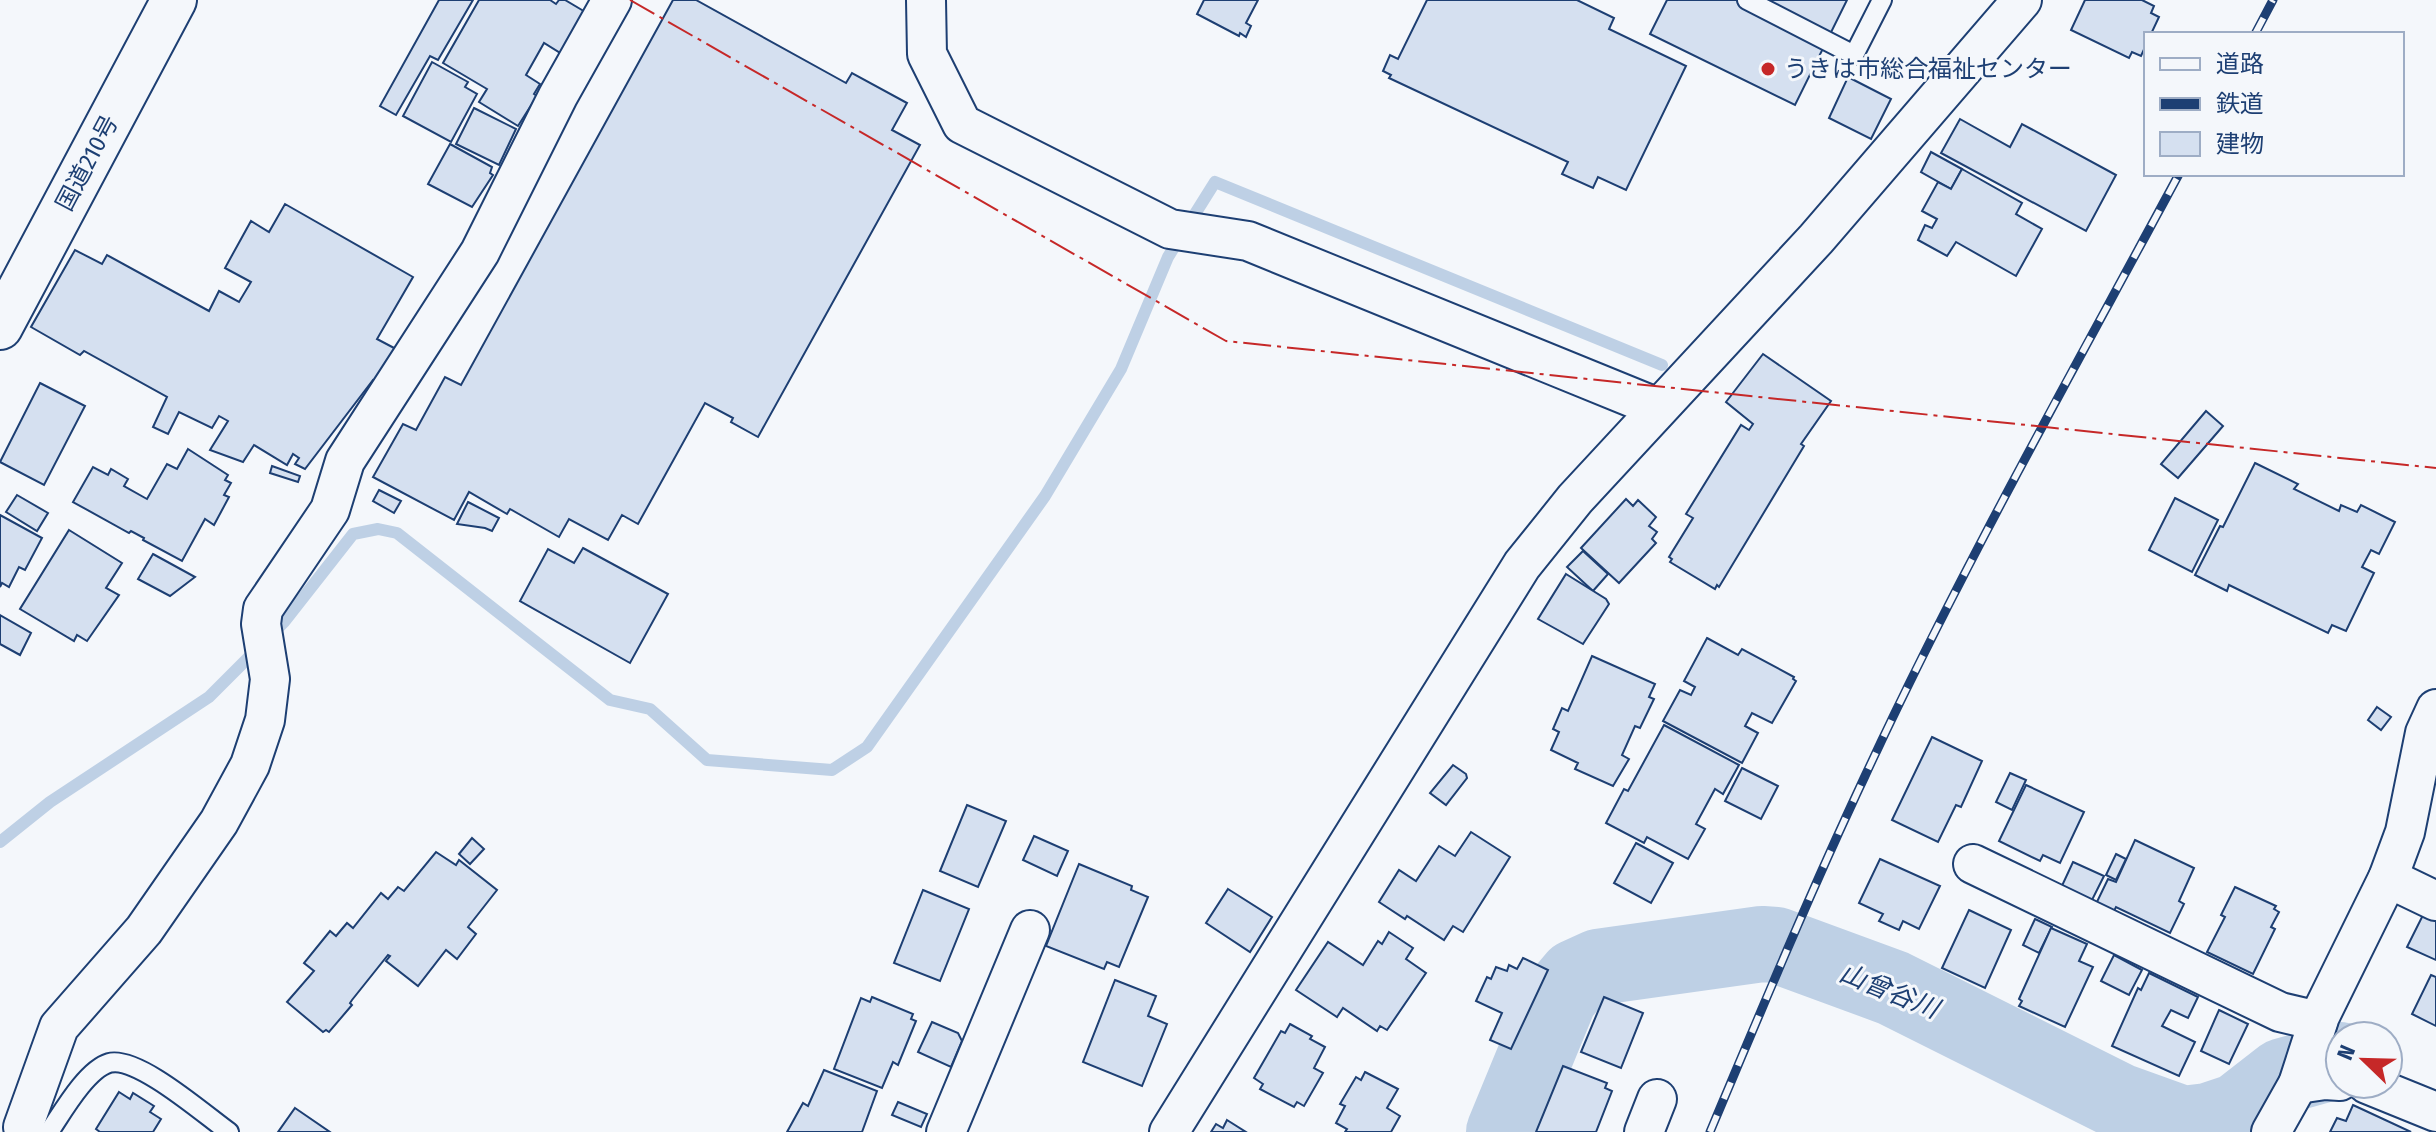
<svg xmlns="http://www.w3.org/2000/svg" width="2436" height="1132" viewBox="0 0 2436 1132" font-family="'Fira Sans Condensed','Noto Sans JP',sans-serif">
<rect width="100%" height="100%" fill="#f4f7fb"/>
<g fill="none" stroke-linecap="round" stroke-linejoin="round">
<g stroke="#bed0e5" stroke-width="12">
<path d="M270 636 284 622 353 534 378 529 397 533 610 700 650 709 707 760 832 770 867 747 1045 496 1121 369 1168 257 1215 182 1662 365"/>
<path d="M0 842 50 802 209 697 257 649"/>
</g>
<path stroke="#bed0e5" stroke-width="76" d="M1504 1132 1560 996 1576 977 1598 967 1762 944 1776 945 1893 988 2119 1101 2183 1124 2208 1121 2238 1111 2283 1076 2340 1060"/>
</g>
<g fill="#d5e0f0" stroke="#1d3f73" stroke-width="2">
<path d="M439 0H473L438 60 430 56 396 115 380 106Z"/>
<path d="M479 0H550L556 4 559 0H565L587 13 562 54 544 43 526 75 540 84 534 94 537 96 518 126 479 102 487 89 443 63Z"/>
<path d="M673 0H696L846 83 852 73 907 103 892 130 920 145 758 437 731 422 733 418 705 403 638 524 622 515 608 540 569 519 559 537 510 509 507 514 469 492 454 520 373 477 403 424 416 430 445 377 461 385Z"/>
<path d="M1204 0H1258L1246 23 1251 26 1246 37 1240 33 1239 36 1197 14Z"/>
<path d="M1427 0H1577L1614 18 1609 29 1686 66 1626 190 1598 177 1593 188 1562 174 1568 162 1389 78 1391 75 1383 71 1390 55 1398 59Z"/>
<path d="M1667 0H1847L1795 105 1650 34Z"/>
<path d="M2085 0H2142L2154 6 2151 13 2159 17 2151 34H2146V45L2141 56 2132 52 2129 58 2071 30Z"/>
<path d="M432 62 468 82 465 87 477 94 451 142 403 116Z"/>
<path d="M1848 77 1891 99 1871 139 1829 118Z"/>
<path d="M474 108 516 129 499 165 456 144Z"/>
<path d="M1960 119 2010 147 2022 124 2116 175 2086 231 1941 153Z"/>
<path d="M450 144 492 167 490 173 493 175 472 207 428 184Z"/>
<path d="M1931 152 1962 169 1951 189 1921 172Z"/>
<path d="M1962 169 2022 203 2016 214 2042 229 2016 276 1956 242 1947 256 1918 240 1925 225 1932 228 1937 219 1922 211 1938 182 1951 189Z"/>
<path d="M285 204 413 277 377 339 396 349 377 382 373 380 305 469 295 464 299 458 293 454 287 465 254 445 243 462 210 450 228 421 219 416 212 428 179 412 168 434 153 427 167 397 84 351 80 355 31 327 75 250 102 264 107 255 209 311 219 291 239 302 251 282 225 268 251 221 269 232Z"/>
<path d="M1763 354 1831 401 1801 444 1804 446 1719 587 1717 585 1715 589 1670 562 1672 559 1669 557 1693 518 1686 514 1741 425 1749 430 1753 424 1726 402Z"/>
<path d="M40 383 85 406 44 485 0 462Z"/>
<path d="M2206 411 2223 426 2178 478 2161 464Z"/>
<path d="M188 449 228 475 225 480 231 483 224 495 229 497 214 525 205 519 182 561 143 540 144 538 131 531 129 533 73 502 93 467 108 475 111 469 128 479 124 486 147 499 167 464 177 469Z"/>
<path d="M2255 463 2298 484 2294 489 2339 511 2341 505 2357 512 2361 505 2395 522 2379 554 2371 550 2362 567 2374 573 2346 631 2332 625 2328 633 2229 585 2227 591 2195 575 2220 526 2223 527Z"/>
<path d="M272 466 300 476 298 482 270 473Z"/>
<path d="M379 490 401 501 394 513 373 501Z"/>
<path d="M17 495 48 513 37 531 6 512Z"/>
<path d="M2175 498 2218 520 2192 572 2149 550Z"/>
<path d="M1626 499 1633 506 1638 500 1656 517 1649 526 1657 532 1652 539 1656 543 1619 583 1581 548Z"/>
<path d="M468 502 499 518 492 531 485 528 457 524Z"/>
<path d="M0 515 42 538 25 570 19 567 9 587 2 583 0 587Z"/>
<path d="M69 530 122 563 106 588 119 595 87 641 77 635 74 641 20 609Z"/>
<path d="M583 548 668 594 630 663 520 601 548 549 574 563Z"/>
<path d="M1583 551 1608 574 1593 591 1567 567Z"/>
<path d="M153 554 195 577 170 596 138 579Z"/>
<path d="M1566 574 1606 599 1609 604 1583 644 1538 619Z"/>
<path d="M0 615 31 633 20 655 0 644Z"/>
<path d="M1707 638 1738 655 1742 649 1794 677 1793 679 1796 681 1772 723 1752 713 1745 726 1758 733 1742 763 1663 721 1680 690 1691 695 1695 687 1684 681Z"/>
<path d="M1592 656 1655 684 1649 697 1654 699 1640 728 1635 726 1622 755 1629 759 1613 786 1575 769 1578 763 1551 750 1559 732 1553 729 1562 708 1568 711Z"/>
<path d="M2377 707 2391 717 2381 730 2368 720Z"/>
<path d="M1664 725 1739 765 1723 794 1715 789 1696 824 1705 829 1688 859 1647 837 1644 843 1606 823 1624 789 1628 791Z"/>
<path d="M1932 737 1982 761 1961 807 1956 805 1938 842 1892 820Z"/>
<path d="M1453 765 1466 774 1467 778 1446 805 1430 793Z"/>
<path d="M1742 768 1778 786 1761 819 1725 801Z"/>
<path d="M2010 773 2026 780 2012 810 1996 802Z"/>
<path d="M2026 785 2084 812 2060 863 2043 855 2040 861 1999 841Z"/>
<path d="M967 805 1006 821 978 887 940 871Z"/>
<path d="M1471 832 1510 857 1463 932 1453 926 1444 940 1407 916 1405 919 1379 902 1399 870 1416 881 1439 846 1455 856Z"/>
<path d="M1034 836 1068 851 1057 876 1023 860Z"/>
<path d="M472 838 484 849 470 864 459 854Z"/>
<path d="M2135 840 2194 868 2179 901 2184 904 2170 933 2116 907 2111 917 2094 908 2108 879 2116 882Z"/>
<path d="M1636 843 1673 863 1651 903 1614 883Z"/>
<path d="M436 852 456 865 459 860 497 890 468 927 476 934 457 959 446 950 418 986 386 961 390 956 388 955 352 1000 350 1003 352 1005 329 1032 326 1030 323 1032 287 1002 314 971 304 963 330 931 336 936 347 923 353 928 381 893 388 899 398 887 404 891Z"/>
<path d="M2116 854 2126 859 2116 880 2106 875Z"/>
<path d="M1880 859 1940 886 1919 929 1903 921 1899 930 1879 921 1883 914 1859 903Z"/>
<path d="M2073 862 2104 876 2090 904 2060 890Z"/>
<path d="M1079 864 1132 886 1131 890 1148 897 1119 967 1107 962 1104 969 1046 946Z"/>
<path d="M2235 887 2276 906 2274 909 2279 912 2271 927 2275 929 2253 974 2207 952 2225 917 2221 915Z"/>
<path d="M1228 889 1272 917 1250 952 1206 923Z"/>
<path d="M923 890 969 909 940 981 894 963Z"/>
<path d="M1969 910 2011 930 1985 988 1942 968Z"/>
<path d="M2423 915 2436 921V960L2407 947Z"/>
<path d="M2035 919 2052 927 2039 953 2023 945Z"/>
<path d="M2051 928 2087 944 2079 961 2093 967 2065 1027 2019 1006 2022 1001 2019 999Z"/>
<path d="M1389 932 1413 948 1406 959 1426 973 1387 1030 1380 1026 1377 1031 1343 1008 1337 1017 1296 990 1328 942 1363 965 1378 941 1382 944Z"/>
<path d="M2114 955 2142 970 2129 995 2101 981Z"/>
<path d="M1523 958 1548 970 1511 1049 1490 1040 1502 1013 1476 1001 1487 977 1491 979 1496 967 1507 971 1509 965 1517 969Z"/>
<path d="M2149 973 2198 997 2188 1018 2171 1010 2162 1026 2195 1042 2179 1076 2112 1046 2138 988 2141 990Z"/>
<path d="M2431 975 2436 977V1026L2412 1014Z"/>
<path d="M1115 980 1156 996 1148 1016 1167 1024 1142 1086 1083 1062Z"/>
<path d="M872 997 913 1014 911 1019 916 1021 898 1065 893 1062 882 1088 834 1069 861 998 870 1002Z"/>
<path d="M1604 997 1643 1013 1621 1068 1581 1052Z"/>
<path d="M2219 1010 2248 1024 2229 1064 2201 1051Z"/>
<path d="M932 1022 958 1033 962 1041 951 1067 918 1052Z"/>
<path d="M1290 1024 1312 1036 1310 1039 1325 1047 1314 1068 1323 1073 1304 1106 1297 1102 1294 1107 1260 1089 1263 1084 1254 1078 1281 1031 1285 1033Z"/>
<path d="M1563 1066 1607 1083 1605 1088 1612 1091 1596 1132H1536Z"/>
<path d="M824 1070 877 1091 862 1132H787L803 1103 808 1106Z"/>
<path d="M1365 1072 1398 1089 1387 1108 1400 1116 1391 1132H1345L1347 1129 1336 1123 1345 1106 1340 1104 1356 1077 1361 1080Z"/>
<path d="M119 1092 130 1099 133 1093 154 1106 150 1112 161 1119 153 1132H100L96 1129Z"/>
<path d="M898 1102 927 1114 921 1127 892 1115Z"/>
<path d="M2353 1105 2411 1132H2330L2337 1118 2346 1121Z"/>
<path d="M295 1108 330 1132H278Z"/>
<path d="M1227 1120 1246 1132H1211L1216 1124 1223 1128Z"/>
</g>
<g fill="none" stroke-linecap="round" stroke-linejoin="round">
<g stroke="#1d3f73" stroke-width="22">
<g id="service">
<path d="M1747 0 1854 55 1882 0"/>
<path d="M49 1132C62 1113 86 1070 109 1063 137 1055 205 1115 229 1132"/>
</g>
</g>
<g stroke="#1d3f73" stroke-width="42">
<g id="minor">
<path d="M926 0 927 54 962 124 1170 229 1248 241 1658 408"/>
<path d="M1973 864 2280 1012 2318 1021"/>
<path d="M2388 878 2436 901"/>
<path d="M2298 1084 2325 1080 2340 1081"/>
<path d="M2367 1084 2436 1112"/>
<path d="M23 1127 59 1027 144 930 219 822 250 765 265 720 270 679 261 624 263 609 330 510 345 461 480 252 558 96 612 0"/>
<path d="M946 1132 1030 930"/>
<path d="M1169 1132 1522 565 1575 499 1816 239 2022 0"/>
<path d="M1644 1132 1657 1099"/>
<path d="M2271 1132 2298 1084 2320 1016 2388 878 2405 832 2425 733 2436 709"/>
</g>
</g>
<g stroke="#1d3f73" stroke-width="48">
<path id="trunk" d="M0 327 174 0"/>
</g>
<use href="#service" stroke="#f4f7fb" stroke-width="18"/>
<use href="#minor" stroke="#f4f7fb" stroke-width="38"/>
<use href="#trunk" stroke="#f4f7fb" stroke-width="44"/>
<g stroke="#1d3f73" stroke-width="9">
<g id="rail">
<path d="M2255 34 2273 0"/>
<path d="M1710 1132C1760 1013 1810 893 1865 776 1960 571 2072 373 2179 174"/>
</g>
</g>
<use href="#rail" stroke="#f4f7fb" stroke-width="6" stroke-dasharray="18" stroke-linecap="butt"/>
<path stroke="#c62828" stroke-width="2" stroke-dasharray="28 6 4 6" stroke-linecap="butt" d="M630 0 1226 341 2436 468"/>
</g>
<circle fill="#c62828" stroke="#f4f7fb" stroke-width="3" cx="1768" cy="69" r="8"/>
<g text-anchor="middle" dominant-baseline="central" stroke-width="6" stroke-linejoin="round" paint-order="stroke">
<g font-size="24" fill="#1d3f73" stroke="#f4f7fb" text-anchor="start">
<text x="1784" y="69">うきは市総合福祉センター</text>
</g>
<g font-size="24" fill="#1d3f73" stroke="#f4f7fb">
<text transform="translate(87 163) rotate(-62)">国道210号</text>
</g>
<g font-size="26" font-style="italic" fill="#1d3f73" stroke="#f4f7fb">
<text transform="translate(1889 991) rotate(22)">山曾谷川</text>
</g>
</g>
<rect x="2144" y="32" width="260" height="144" fill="#f4f7fb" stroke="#9eadc5" stroke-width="2"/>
<rect x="2160" y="58" width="40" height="12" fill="#f4f7fb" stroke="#9eadc5" stroke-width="2"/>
<text x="2216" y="72" font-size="24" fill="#1d3f73">道路</text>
<rect x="2160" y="98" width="40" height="12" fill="#1d3f73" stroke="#9eadc5" stroke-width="2"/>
<text x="2216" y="112" font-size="24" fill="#1d3f73">鉄道</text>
<rect x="2160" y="132" width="40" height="24" fill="#d5e0f0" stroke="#9eadc5" stroke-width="2"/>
<text x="2216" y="152" font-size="24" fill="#1d3f73">建物</text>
<g transform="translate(2364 1060) rotate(293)"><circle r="38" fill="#f4f7fb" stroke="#9eadc5" stroke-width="2"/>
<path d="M0-6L14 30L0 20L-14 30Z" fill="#c62828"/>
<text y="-12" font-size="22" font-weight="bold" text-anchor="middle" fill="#1d3f73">N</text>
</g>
</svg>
